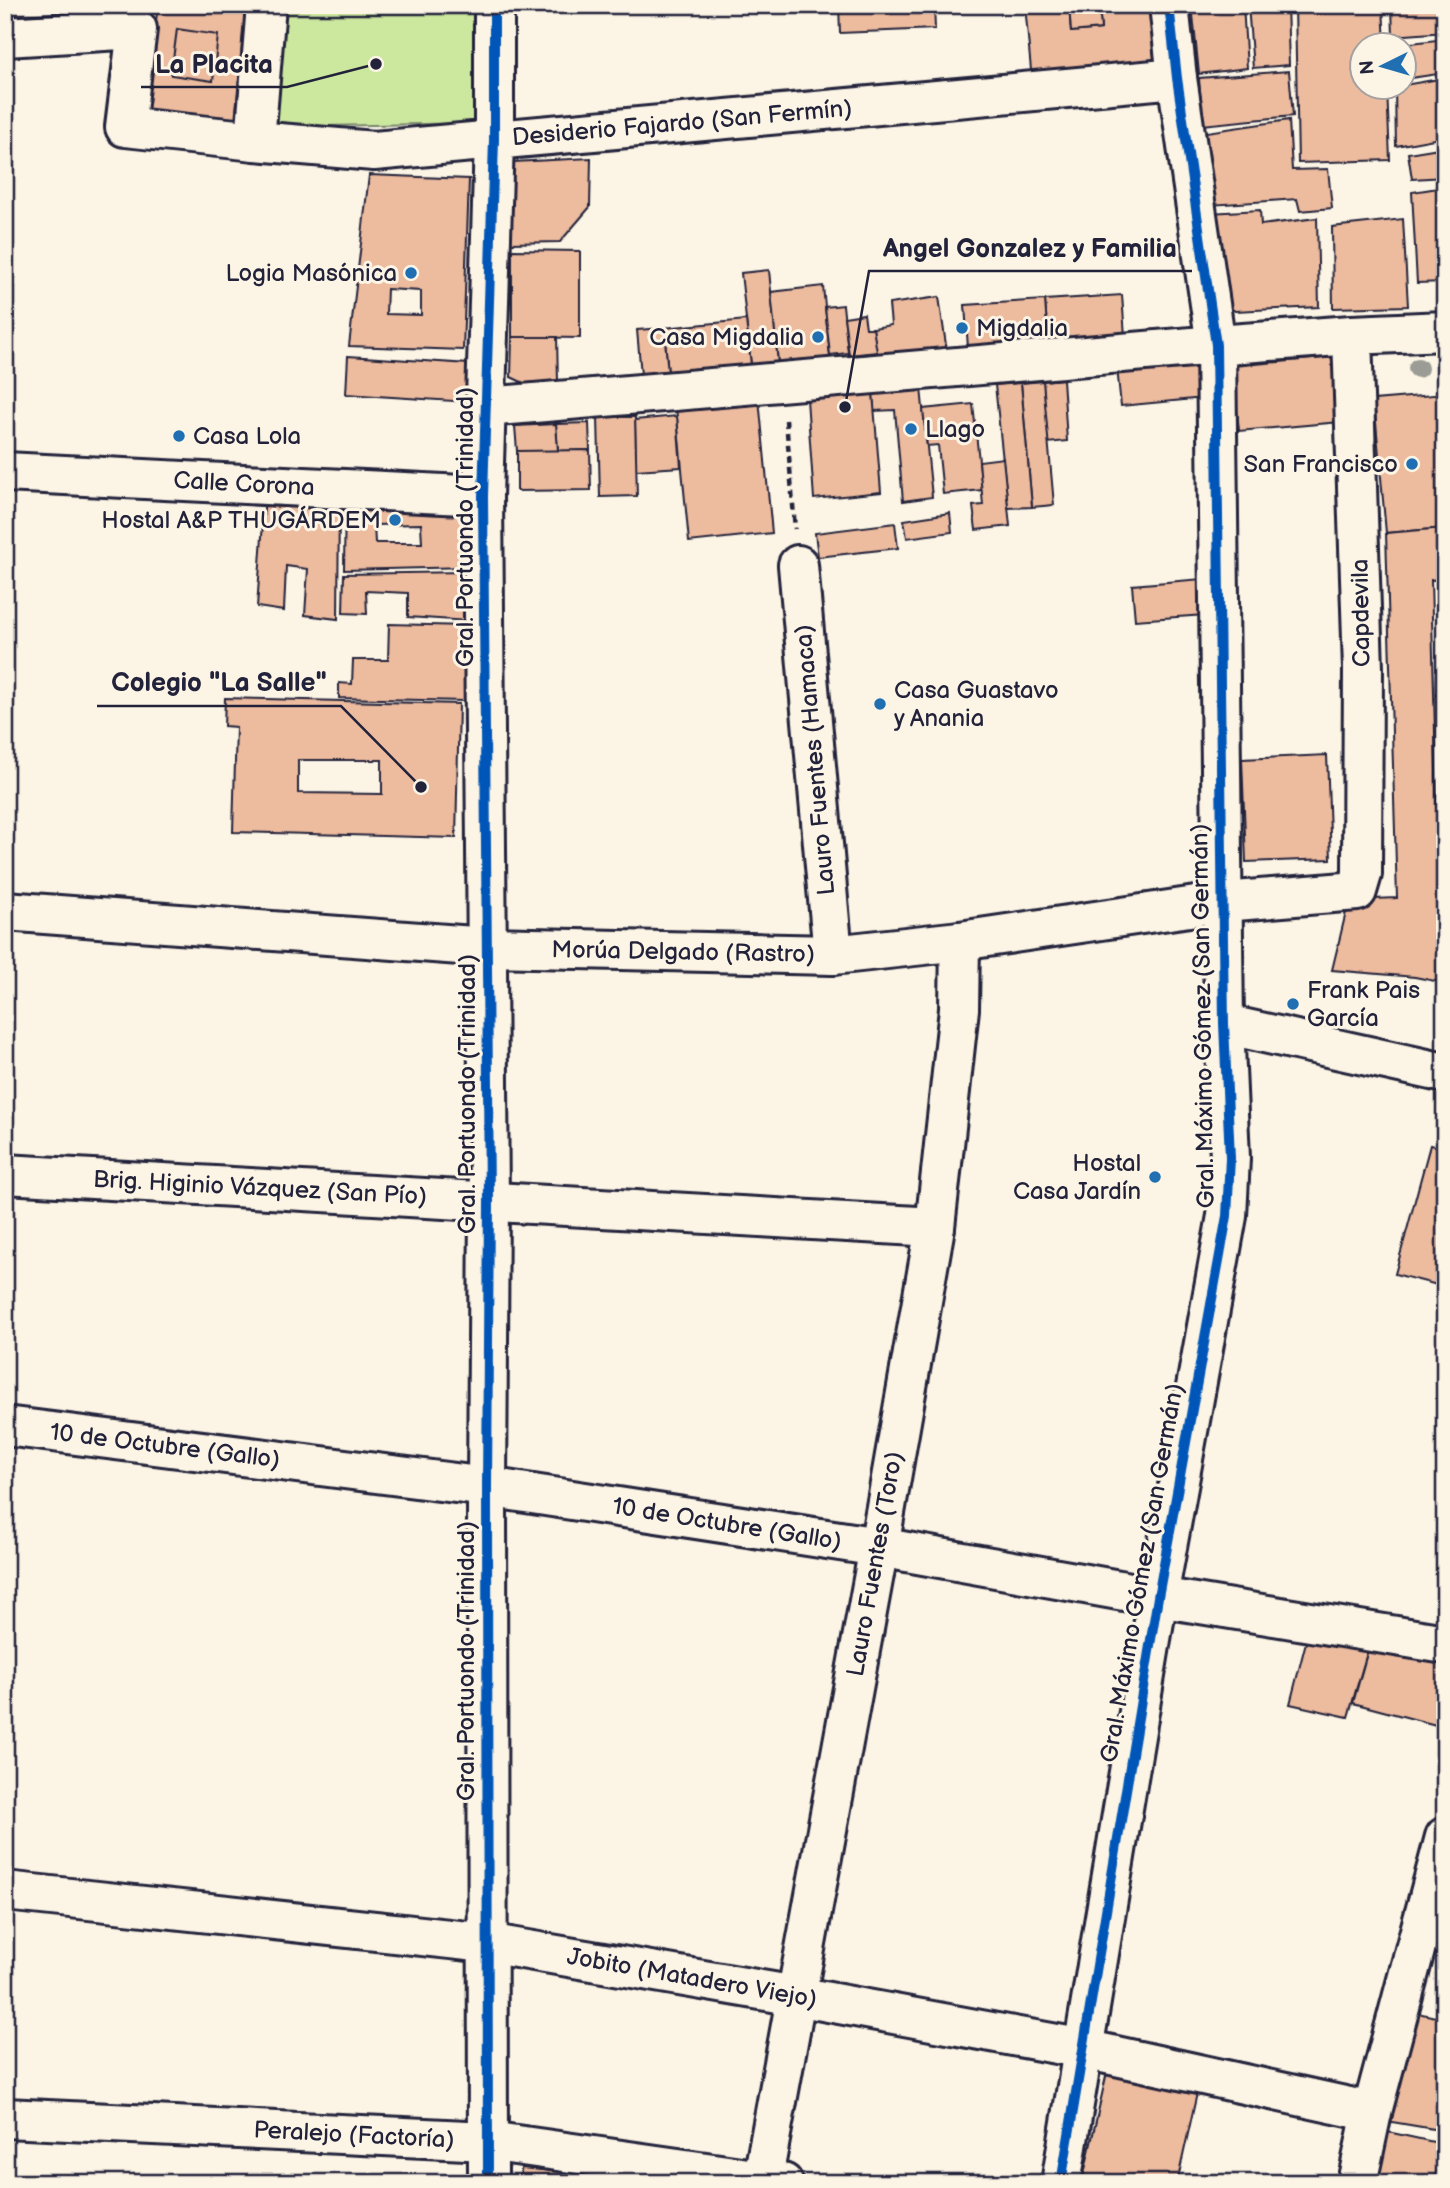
<svg xmlns="http://www.w3.org/2000/svg" width="1450" height="2188" viewBox="0 0 1450 2188" font-family="'Balsamiq Sans',sans-serif">
<rect width="100%" height="100%" fill="#fcf5e5"/>
<filter id="ink" filterUnits="userSpaceOnUse"><feTurbulence type="fractalNoise" baseFrequency=".0143" numOctaves="2"/><feDisplacementMap in="SourceGraphic" scale="14" xChannelSelector="R" yChannelSelector="G"/><feConvolveMatrix kernelMatrix="1 2 1 2 8 2 1 2 1" color-interpolation-filters="sRGB"/></filter>
<g filter="url(#ink)">
<path fill="#cce79e" stroke="#77846c" stroke-width="2" d="M283 5H473V123L274 127Z"/>
<g fill="#edbb9e" stroke="#22223b" stroke-width="2" fill-rule="evenodd">
<path d="M158 5H246L235 122 145 110Z"/>
<path d="M839 5H934L935 29 840 33Z"/>
<path d="M1025 5H1069L1071 32 1101 29 1099 5H1155L1160 69 1032 81Z"/>
<path d="M1069 5H1099L1101 29 1071 32Z"/>
<path d="M1192 5H1243L1247 68 1199 74Z"/>
<path d="M1248 5H1287L1289 65 1253 68Z"/>
<path d="M1295 5H1383L1385 46H1362V88H1387L1390 160 1298 163Z"/>
<path d="M1392 5H1445V32L1393 36Z"/>
<path d="M177 29 218 35 213 81 171 75Z"/>
<path d="M1445 39V73L1404 79V46L1394 45Z"/>
<path d="M1289 71 1293 116 1202 125 1199 78Z"/>
<path d="M1445 78V137L1396 146 1395 88H1404V85Z"/>
<path d="M1289 120 1292 170 1328 169 1332 208 1300 211 1297 199 1210 205 1206 132Z"/>
<path d="M1445 147V177L1412 179 1408 153Z"/>
<path d="M591 158 590 207 560 242 510 243 513 162Z"/>
<path d="M369 175 469 179 463 350 349 346ZM387 289 421 291V315L386 314Z"/>
<path d="M1445 187V282L1417 283 1412 192Z"/>
<path d="M1260 210 1261 225 1317 218 1319 307 1235 311 1218 299 1210 213Z"/>
<path d="M1403 219 1408 306 1333 308 1332 227Z"/>
<path d="M512 250 580 251V338L512 337Z"/>
<path d="M769 270 778 362 751 365 741 273Z"/>
<path d="M823 286 830 358 778 362 771 292Z"/>
<path d="M1122 295 1125 336 1048 341 1045 300Z"/>
<path d="M939 297 947 352 877 361 873 328 891 325 889 304Z"/>
<path d="M1045 300 1048 341 968 348 965 305Z"/>
<path d="M843 305 848 353 830 355 825 307Z"/>
<path d="M864 314 866 328H873L877 352 849 355 844 317Z"/>
<path d="M746 320 751 365 668 374 664 328Z"/>
<path d="M664 328 668 374 641 375 637 330Z"/>
<path d="M512 337H557L558 382 528 385 511 377Z"/>
<path d="M348 356 469 364V402L346 394Z"/>
<path d="M1335 357 1340 422 1239 431 1233 366Z"/>
<path d="M1201 361 1204 398 1121 406 1117 368Z"/>
<path d="M1063 379 1067 441 1047 443 1043 381Z"/>
<path d="M1043 381 1054 505 1032 507 1021 383Z"/>
<path d="M1021 383 1032 507 1008 508 995 385Z"/>
<path d="M921 388 932 497 903 501 895 410 874 411 873 393Z"/>
<path d="M873 393 881 492 814 499 807 399Z"/>
<path d="M1445 394V528L1386 533 1374 400Z"/>
<path d="M759 399 772 533 689 542 676 407Z"/>
<path d="M973 404 982 490 943 494 938 445 927 446 923 409Z"/>
<path d="M677 416 681 467 636 470 635 420Z"/>
<path d="M598 417H635L637 496 600 497Z"/>
<path d="M589 423 590 450 558 451 556 424Z"/>
<path d="M556 424 558 451H517L515 426Z"/>
<path d="M590 450 591 490 517 491V451Z"/>
<path d="M1003 458 1010 526 976 530 973 506 983 505 979 461Z"/>
<path d="M265 494 339 497 338 619 305 615 308 569 286 566 284 611 257 607Z"/>
<path d="M345 496 464 497 469 567 344 570ZM421 524 422 543H375L374 525Z"/>
<path d="M950 513 952 532 907 538 904 520Z"/>
<path d="M895 523 898 548 818 557 815 533Z"/>
<path d="M1445 528V579L1431 580 1440 920 1445 921V983L1415 977 1332 970 1349 900 1397 898 1386 533Z"/>
<path d="M466 572 469 621 408 617V593L366 591 367 614 343 613 344 574Z"/>
<path d="M1202 579 1205 615 1135 620 1132 585Z"/>
<path d="M389 624 466 626 465 701 339 698V683L352 684 353 660H388Z"/>
<path d="M225 698 459 704 456 838 233 832 236 727 224 726ZM298 760H382V794L298 793Z"/>
<path d="M1327 755 1331 859 1246 862 1242 759Z"/>
<path d="M1430 1145 1445 1148V1287L1395 1274Z"/>
<path d="M1308 1634 1370 1643 1348 1717 1290 1704Z"/>
<path d="M1370 1643 1445 1654V1695L1436 1725 1353 1703Z"/>
<path d="M1413 2012 1445 2019V2111L1440 2130 1380 2120Z"/>
<path d="M1107 2072 1197 2093 1177 2183H1082Z"/>
<path d="M1383 2131 1443 2144 1434 2183H1371Z"/>
<path d="M1445 2135V2183H1434L1443 2144Z"/>
<path d="M521 2168 635 2179V2183H521Z"/>
</g>
<g fill="none" stroke-linecap="round" stroke-linejoin="round">
<g stroke="#22223b" stroke-width="44">
<g id="minor">
<path d="M5 37 137 29 125 127 255 141 374 151 1177 78"/>
<path d="M255 141 266 5"/>
<path d="M486 407 1216 345 1352 335 1445 331"/>
<path d="M5 472 483 496"/>
<path d="M798 565 833 955"/>
<path d="M5 911 487 947 833 955 960 941 1223 902 1357 891 1362 874 1363 669 1352 335"/>
<path d="M1224 1024 1445 1073"/>
<path d="M5 1174 935 1227"/>
<path d="M5 1426 487 1487 879 1547 1158 1597 1445 1644"/>
<path d="M5 1891 487 1943 796 1996 1084 2049 1372 2112"/>
<path d="M5 2118 488 2141 783 2183"/>
<path d="M762 2183 879 1547 935 1227 959 1009 960 941"/>
<path d="M1061 2183 1158 1597 1227 1216 1230 1158 1224 1024 1216 345 1177 78 1169 5"/>
</g>
</g>
<g stroke="#22223b" stroke-width="44">
<path id="tertiary" d="M488 2183 487 1487 489 1201 483 496 494 140V5"/>
</g>
<g stroke="#22223b" stroke-width="44">
<path id="secondary" d="M1357 2183 1372 2112 1445 1837"/>
</g>
<path stroke="#22223b" stroke-width="4.5" stroke-dasharray="7 5" stroke-linecap="butt" d="M786 420 795 529"/>
<use href="#minor" stroke="#fcf5e5" stroke-width="38"/>
<use href="#tertiary" stroke="#fcf5e5" stroke-width="38"/>
<use href="#secondary" stroke="#fcf5e5" stroke-width="38"/>
<g stroke="#fcf5e5" stroke-width="15">
<g id="cycleway">
<path d="M488 2183 487 1487 489 1201 483 496 494 140V5"/>
<path d="M1061 2183 1158 1597 1227 1216 1230 1158 1224 1024 1216 345 1177 78 1169 5"/>
</g>
</g>
<use href="#cycleway" stroke="#0057b8" stroke-width="10"/>
</g>
<circle fill="#9b9c95" cx="1418" cy="368" r="10"/>
</g>
<g fill="#1f6fb2" stroke="#fcf5e5" stroke-width="2.5">
<circle cx="411" cy="273" r="7"/>
<circle cx="962" cy="328" r="7"/>
<circle cx="818" cy="337" r="7"/>
<circle cx="911" cy="429" r="7"/>
<circle cx="179" cy="436" r="7"/>
<circle cx="1412" cy="464" r="7"/>
<circle cx="395" cy="520" r="7"/>
<circle cx="880" cy="704" r="7"/>
<circle cx="1293" cy="1004" r="7"/>
<circle cx="1155" cy="1177" r="7"/>
</g>
<g text-anchor="middle" dominant-baseline="central" stroke-width="6" stroke-linejoin="round" paint-order="stroke">
<g font-size="24" fill="#22223b" stroke="#fcf5e5">
<text transform="translate(682 123) rotate(-5)">Desiderio Fajardo (San Fermín)</text>
<text transform="translate(244 484) rotate(3)">Calle Corona</text>
<text transform="translate(465 527) rotate(-90)">Gral. Portuondo (Trinidad)</text>
<text transform="translate(1361 613) rotate(-91)">Capdevila</text>
<text transform="translate(815 760) rotate(-95)">Lauro Fuentes (Hamaca)</text>
<text transform="translate(683 952) rotate(1)">Morúa Delgado (Rastro)</text>
<text transform="translate(1203 1016) rotate(-91)">Gral. Máximo Gómez (San Germán)</text>
<text transform="translate(467 1094) rotate(-90)">Gral. Portuondo (Trinidad)</text>
<text transform="translate(260 1188) rotate(3)">Brig. Higinio Vázquez (San Pío)</text>
<text transform="translate(165 1446) rotate(7)">10 de Octubre (Gallo)</text>
<text transform="translate(727 1524) rotate(9)">10 de Octubre (Gallo)</text>
<text transform="translate(875 1564) rotate(-80)">Lauro Fuentes (Toro)</text>
<text transform="translate(1142 1573) rotate(-80)">Gral. Máximo Gómez (San Germán)</text>
<text transform="translate(466 1661) rotate(-90)">Gral. Portuondo (Trinidad)</text>
<text transform="translate(692 1978) rotate(10)">Jobito (Matadero Viejo)</text>
<text transform="translate(354 2135) rotate(3)">Peralejo (Factoría)</text>
</g>
<g font-size="24" fill="#22223b" stroke="#fcf5e5" text-anchor="end">
<text x="397" y="273">Logia Masónica</text>
<text x="976" y="328" text-anchor="start">Migdalia</text>
<text x="804" y="337">Casa Migdalia</text>
<text x="925" y="429" text-anchor="start">Llago</text>
<text x="193" y="436" text-anchor="start">Casa Lola</text>
<text x="1398" y="464">San Francisco</text>
<text x="381" y="520">Hostal A&amp;P THUGÁRDEM</text>
<text x="894" y="690" text-anchor="start">Casa Guastavo<tspan x="894" dy="28">y Anania</tspan></text>
<text x="1307" y="990" text-anchor="start">Frank Pais<tspan x="1307" dy="28">García</tspan></text>
<text x="1141" y="1163">Hostal<tspan x="1141" dy="28">Casa Jardín</tspan></text>
</g>
</g>
<path fill="none" stroke="#22223b" stroke-width="2.5" d="M376 64L287 87H141M845 407L869 271H1192M421 787L341 706H97"/>
<g fill="#22223b" stroke="#fcf5e5" stroke-width="2.5">
<circle cx="376" cy="64" r="7"/>
<circle cx="845" cy="407" r="7"/>
<circle cx="421" cy="787" r="7"/>
</g>
<g font-size="26" text-anchor="middle" font-weight="bold" fill="#22223b" stroke="#fcf5e5" stroke-width="6" stroke-linejoin="round" paint-order="stroke">
<text x="214" y="73">La Placita</text>
<text x="1030" y="257">Angel Gonzalez y Familia</text>
<text x="219" y="691">Colegio "La Salle"</text>
</g>
<rect width="1450" height="2188" fill="none" stroke="#fcf5e5" stroke-width="28"/>
<rect x="14" y="14" width="1422" height="2160" fill="none" stroke="#22223b" stroke-width="2.5" filter="url(#ink)"/>
<g transform="translate(1383 66) rotate(265)"><circle r="33" fill="#fcf5e5" stroke="#a5a1a1" stroke-width="2"/>
<path d="M0-5L12 26L0 18L-12 26Z" fill="#1f6fb2"/>
<text y="-10" font-size="19" font-weight="bold" text-anchor="middle" fill="#22223b">N</text>
</g>
</svg>
